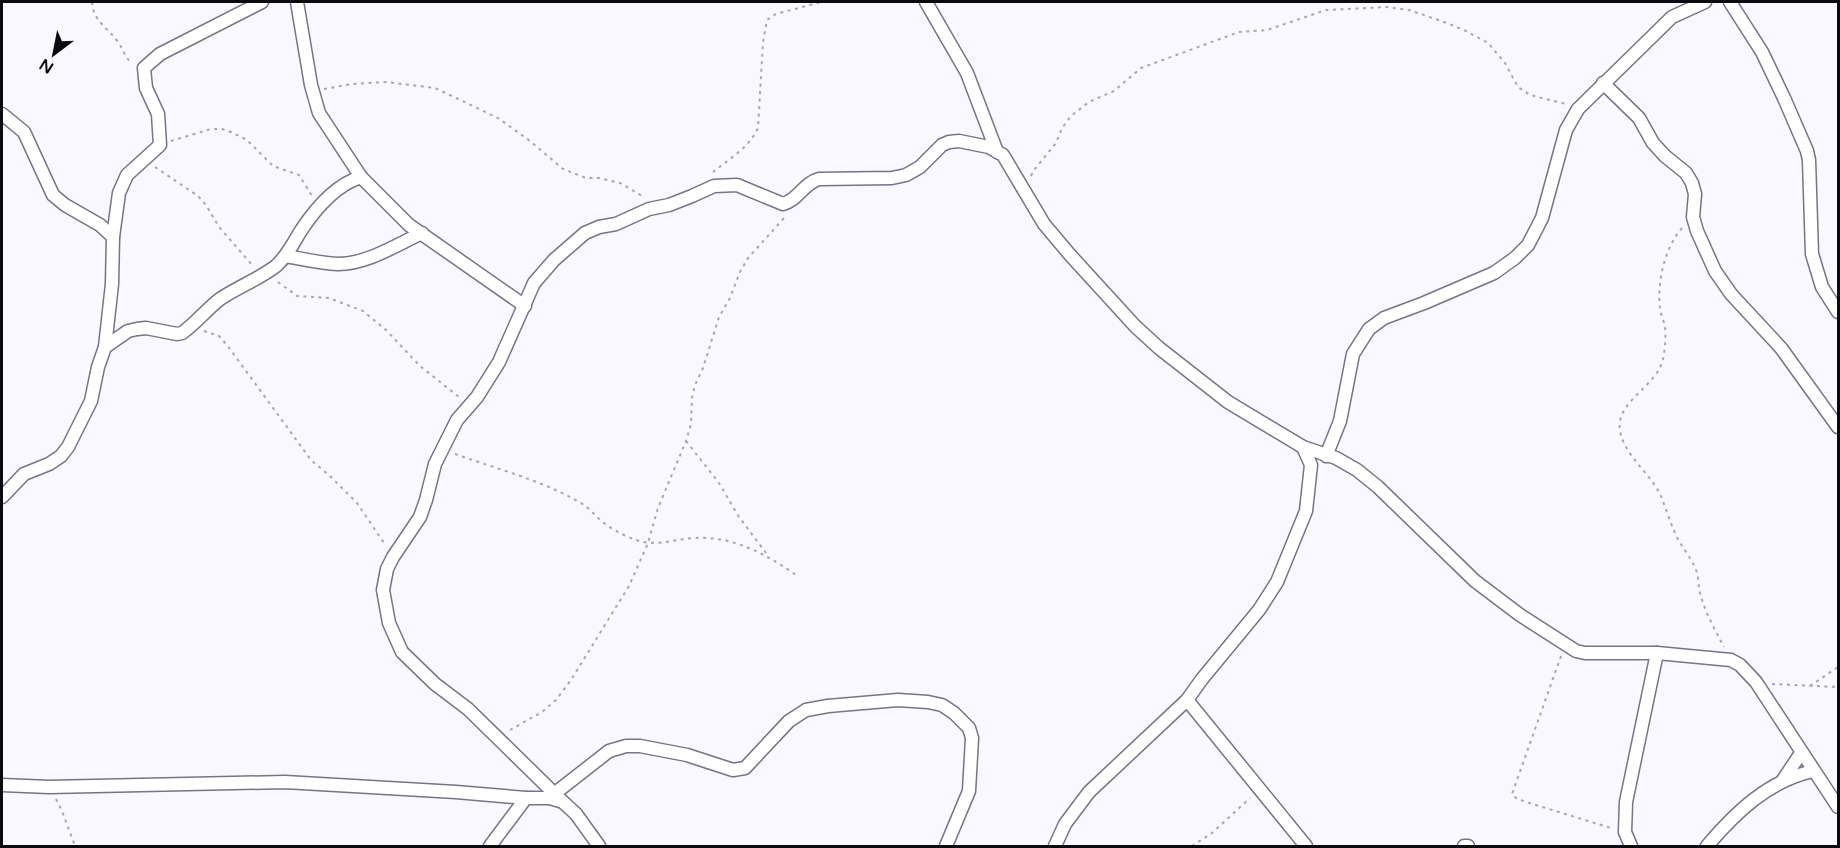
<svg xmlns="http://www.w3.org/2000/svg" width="1840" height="848" viewBox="0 0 1840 848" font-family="'Varela Round',sans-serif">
<rect width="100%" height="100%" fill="#f9f7ff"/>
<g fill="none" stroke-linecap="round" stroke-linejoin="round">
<g stroke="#787385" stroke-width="15">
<g id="minor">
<path d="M297 2 311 85 319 113 361 177 409 225 525 306"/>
<path d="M926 2 967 73 997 152"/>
<path d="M1730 2 1762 52 1784 98 1807 151 1809 160 1812 254 1822 287 1838 312"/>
<path d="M1603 83 1639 118 1653 143 1665 156 1686 173 1692 183 1695 194 1693 217 1697 231 1715 271 1731 294 1781 348 1838 427"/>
<path d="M2 114 24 132 53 195 65 205 100 225 113 237"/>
<path d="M286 256C303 259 320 263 338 264 367 264 396 245 422 233"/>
<path d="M105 347 112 284 113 237 119 193 127 175 160 145 158 114 146 88 144 68 160 54 262 2"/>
<path d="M1326 456 1340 421 1353 354 1369 329 1384 318 1424 303 1494 273 1515 258 1528 245 1542 218 1566 130 1578 109 1672 17 1705 2"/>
<path d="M2 497 24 474 49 464 61 456 68 447 91 401 98 367 105 347 128 331 137 329 146 328 177 334 182 333C196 323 207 309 220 299 238 287 259 279 276 266 287 256 293 244 300 232 315 209 335 185 361 177"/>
<path d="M1187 700 1306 846"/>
<path d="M1783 780 1801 753"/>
<path d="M2 785 49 787 285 782 456 792 526 798H550L563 802 576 814 599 846"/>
<path d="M554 794 609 751 626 746H640L687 755 733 770 745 768 789 721 806 710 828 706 898 700 928 702 942 705 954 713 969 728 972 738 969 791 946 846"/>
<path d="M563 802 468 709 435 684 402 652 389 623 383 590 387 569 393 557 420 517 426 500 435 464 457 420 477 397 499 362 534 283 554 260 585 233 599 227 616 224 649 209 669 205 692 196 714 186 737 185 783 204C798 200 804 183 819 179L892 178 906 175 920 167 942 145 949 142 959 141 989 147 1003 155 1044 224 1071 256 1135 326 1159 348 1228 402 1303 447 1336 458 1357 470 1378 487 1475 581 1520 615 1576 651 1585 653H1657L1731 660 1740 665 1756 682 1838 807"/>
<path d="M490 846 526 798"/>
<path d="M1055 846 1065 824 1089 792 1187 700 1202 679 1259 610 1277 582 1306 511 1311 465 1303 447"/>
<path d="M1464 846H1468"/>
<path d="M1631 846 1625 832 1626 802 1657 653"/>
<path d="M1707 846C1736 812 1768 781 1813 771"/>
</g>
</g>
<g stroke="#a8a6ae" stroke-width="2" stroke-dasharray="3 4.5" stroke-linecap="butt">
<path d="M92 2C93 21 108 28 118 42 124 50 124 57 132 63"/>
<path d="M324 89 352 84 386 82 435 88 498 118 530 141 563 169 586 178H599L620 183 644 197"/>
<path d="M171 141 211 129H222L231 132 247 140 273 166 299 175 312 196"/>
<path d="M155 167 198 196 206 205 219 227 253 266"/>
<path d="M713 172C729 159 749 148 758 128L763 42 767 20 776 14 821 2"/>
<path d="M1031 176 1034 170 1056 143 1062 128 1071 116 1089 102 1114 91 1141 68 1239 32 1267 30 1326 10 1386 7 1409 10 1447 23 1466 31 1488 43 1505 63 1518 87 1530 95 1566 104"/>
<path d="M1682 228C1664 249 1657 282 1660 309 1661 315 1664 321 1665 327 1666 336 1665 350 1663 359 1657 387 1615 401 1620 431 1624 454 1648 472 1659 492 1666 507 1670 524 1678 539 1683 549 1692 559 1696 570 1699 578 1698 586 1700 593 1705 612 1715 630 1724 647"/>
<path d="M278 282 297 296 329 298 363 311 386 330 420 366 459 397"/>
<path d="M204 331 219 336 227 345 311 460 331 477 357 503 386 546"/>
<path d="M686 441 719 483 739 517 766 553"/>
<path d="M455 454C497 469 541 480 579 502 589 507 595 516 604 523 613 530 625 536 636 540 657 547 674 539 695 538 733 536 766 554 796 575"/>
<path d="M1561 656 1512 794 1516 798 1526 802 1611 828"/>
<path d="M1772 684 1838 687"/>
<path d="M1810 686 1838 667"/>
<path d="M510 730 542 712 556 700 571 680 629 586 648 543 658 508 686 441 691 424 692 398 695 385 703 368 719 317 730 298 740 272 748 258 785 217"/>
<path d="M56 799 62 811 75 846"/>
<path d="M1192 846 1212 833 1250 798"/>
</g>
<use href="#minor" stroke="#fff" stroke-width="12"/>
</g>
<rect width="1840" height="848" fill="none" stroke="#0c0a10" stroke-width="6"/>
<g transform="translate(54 54) rotate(212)" stroke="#f9f7ff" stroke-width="4.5" paint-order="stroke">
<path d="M0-4.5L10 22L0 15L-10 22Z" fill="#0c0a10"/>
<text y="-9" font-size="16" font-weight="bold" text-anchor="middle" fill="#0c0a10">N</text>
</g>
</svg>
